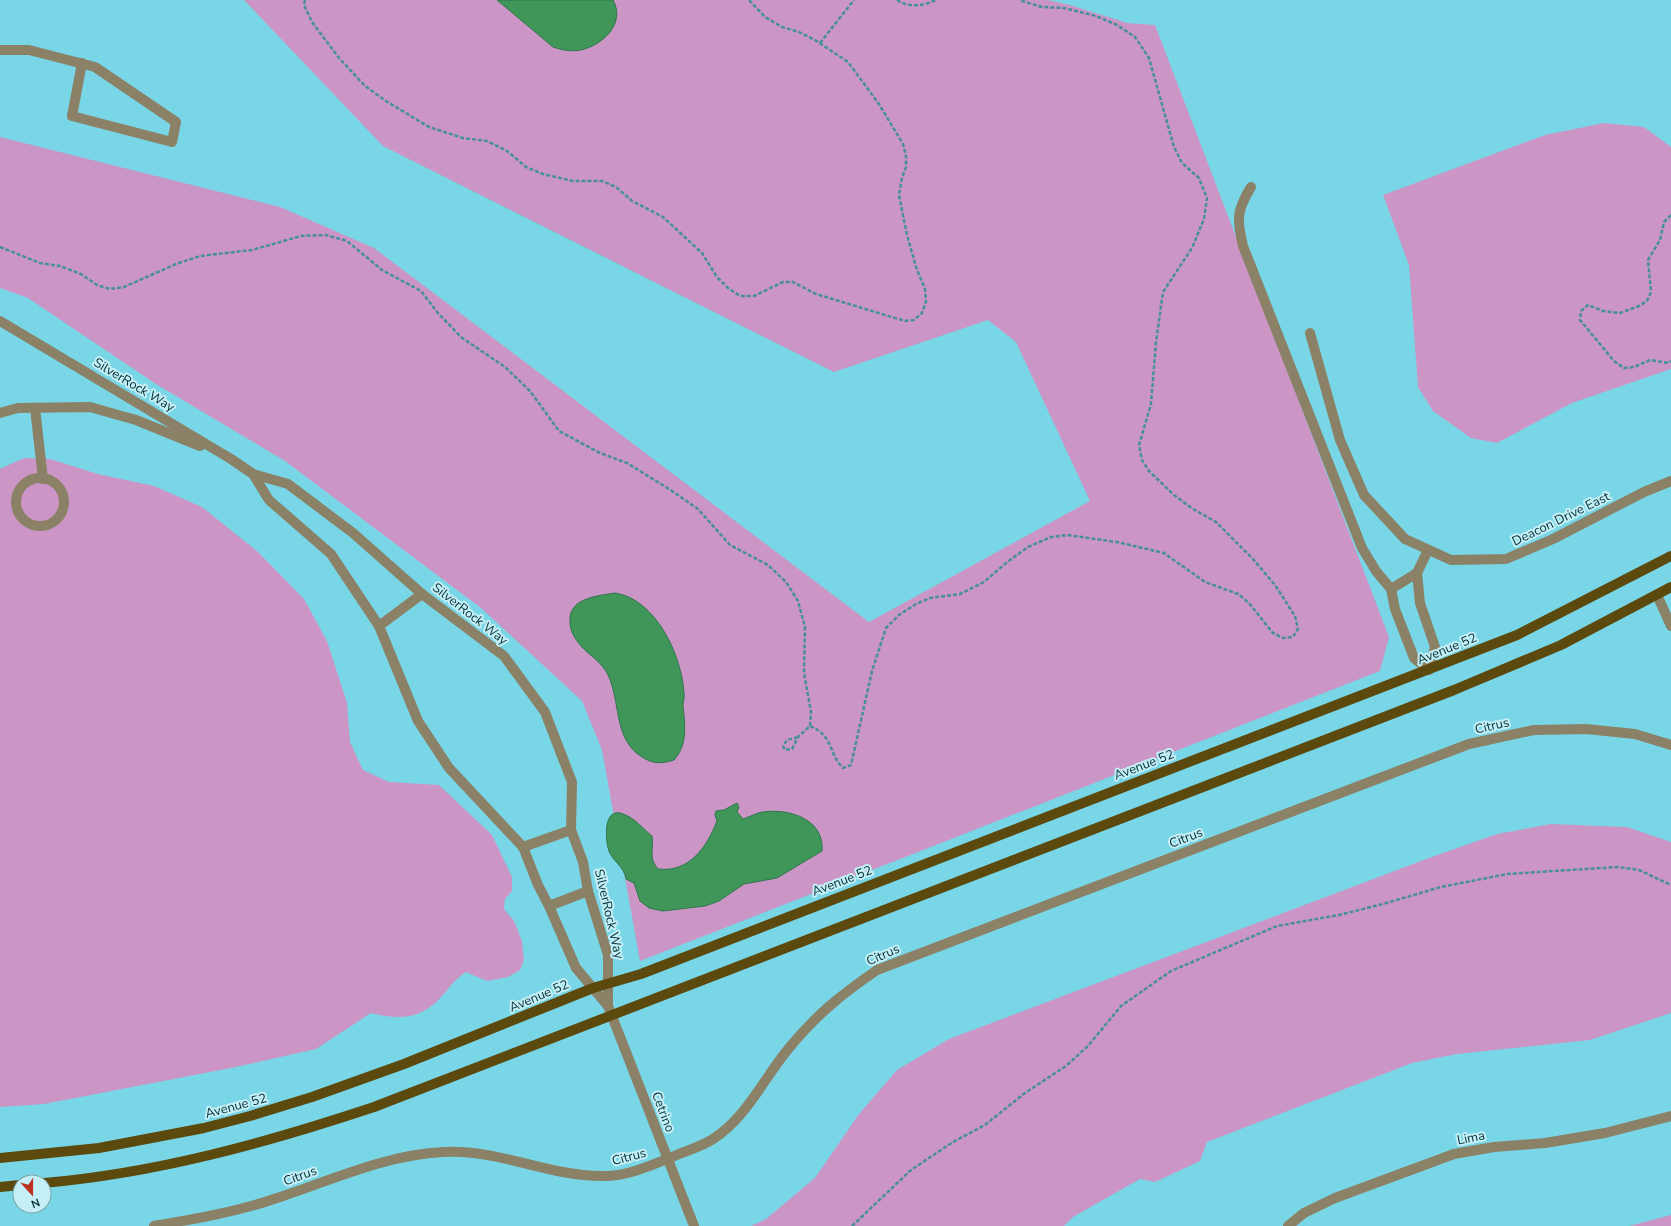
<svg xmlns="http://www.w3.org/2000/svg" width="1671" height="1226" viewBox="0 0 1671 1226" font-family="'Nunito Sans',sans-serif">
<rect width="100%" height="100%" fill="#79d6e6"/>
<g fill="#cb96c5">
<path d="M244 0H1048L1070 5 1127 23 1155 25 1389 637 1380 671 640 961 602 750 582 701 481 608 285 461 156 384 28 298 0 288V137L280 207 374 248 869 622 1090 501 1016 342 988 320 834 372 383 146Z"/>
<path d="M1604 123 1644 127 1671 147V369L1572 403 1497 443 1471 438 1433 411 1418 387 1409 265 1383 195 1545 135Z"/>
<path d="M24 458 50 459 98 474 154 486 202 507 257 551 304 599 327 641 347 703 350 742 363 770 389 782 439 785 492 835 512 877V891L505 899 504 909 514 921 522 941 524 960 520 970 508 977 487 981 466 972C454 980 451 986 442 996 421 1020 400 1020 371 1013L316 1049 236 1067 44 1104 0 1107V469Z"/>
<path d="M1551 824 1627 827 1671 842V1013L1590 1040 1457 1054 1412 1063 1207 1142 1200 1161 1155 1182 1140 1179 1073 1217 1064 1226H751L766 1219 815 1178 859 1114 897 1070 949 1039 1429 858 1497 834Z"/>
<path d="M1671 1215V1226H1629Z"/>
</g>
<g fill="#409558" stroke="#2e774e">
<path d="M497 0H613C626 23 603 45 581 50 571 52 562 50 553 47Z"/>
<path d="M615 593C656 599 682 656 684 693 685 697 683 701 683 705 685 726 688 744 674 760 661 764 653 764 642 757 613 739 621 702 608 675 602 662 590 656 581 646 575 639 570 631 570 622 568 598 597 596 615 593Z"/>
<path d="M737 803 739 807 737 812 743 819C749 817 759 812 763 812 790 808 825 820 822 851L777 878 744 884 719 901 705 906 663 911 649 908 640 901 634 883 626 879C624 866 613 862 609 851 605 840 603 806 623 814 635 818 643 829 652 836 654 849 648 858 658 869 689 873 707 847 717 821L715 815 716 811 724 810Z"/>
</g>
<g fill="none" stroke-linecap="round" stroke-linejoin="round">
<g stroke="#478f9a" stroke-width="2.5" stroke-dasharray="4 2" stroke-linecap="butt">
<path d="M305 0 304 5 312 22 339 58 365 86 386 101 429 127 463 138 487 141 507 151 526 167 543 174 573 181H602L616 187 632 201 663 217 702 253 717 277 728 288 740 296H754L783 282H793L816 294 905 321 914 320 922 313 926 302 925 289 916 267 907 235 899 195 902 178 906 167V156L903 144 879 104 848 62 815 40 799 32 782 27 765 17 749 0"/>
<path d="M897 0C909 8 923 6 936 0"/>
<path d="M820 43 854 0"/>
<path d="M1671 215 1664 222 1660 240 1648 260 1651 292 1647 301 1639 306 1620 313 1603 311 1588 305 1581 311 1580 320 1614 361 1624 368 1634 367 1650 360 1669 363 1671 361"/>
<path d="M0 247 40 263 60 266 81 274 97 285 110 289 124 287 176 264 200 256 252 250 301 236 326 235 347 241 382 270 421 291 437 312 461 337 505 367 530 391 559 431 600 453 627 463 669 489 698 509 730 545 768 565 786 582 798 601 805 627 804 673 811 712 810 726 798 737 792 749 785 750 783 746 787 740 798 737"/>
<path d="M810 726C834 736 828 753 843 768L851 765 872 671 886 628 899 615 916 604 930 598 960 594 984 582 1006 563 1028 547 1051 537 1067 535 1117 542 1164 553 1205 582 1238 594 1249 603 1273 633 1283 638 1293 637 1298 629 1295 616 1275 585 1253 559 1216 522 1193 509 1174 495 1149 471 1142 460 1139 445 1151 404 1156 342 1163 292 1192 248 1204 219 1207 198 1199 178 1182 163 1174 147 1149 58 1135 37 1117 25 1096 16 1064 8 1042 7 1019 0"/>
<path d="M852 1226 911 1170 953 1142 985 1125 1025 1093 1066 1066 1088 1046 1121 1006 1171 971 1277 926 1339 915 1383 904 1441 887 1507 874 1618 867 1639 870 1671 885"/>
</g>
<g stroke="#8b8166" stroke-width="10">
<path d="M0 50H29L95 67 176 122 172 142 72 116 82 63"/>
<path d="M1251 187C1236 211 1237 221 1243 246L1362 548 1376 571 1391 589 1395 609 1414 658 1429 670 1435 647 1420 603 1417 573 1428 550"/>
<path d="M0 321 231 459 253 474 288 484 353 533 422 594 504 656 545 712 572 782 571 830 583 862 588 891 608 955V1006"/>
<path d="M1310 333 1340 440 1364 495 1405 539 1451 560 1506 559 1553 539 1644 492 1671 481"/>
<path d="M35 408 43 479"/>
<path d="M0 413 18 408 90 407 136 420 200 446"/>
<path d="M253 474 269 500 331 554 379 626 418 721 449 768 523 847 538 885 549 906 576 968 608 1006 694 1226"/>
<circle cx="40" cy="502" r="24"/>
<path d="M1391 589 1417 573"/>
<path d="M1657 595 1671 626"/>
<path d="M379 626 422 594"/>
<path d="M523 847 571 830"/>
<path d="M549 906 588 891"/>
<path d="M154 1226C194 1219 236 1212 274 1199 330 1181 384 1155 443 1152 499 1149 548 1176 601 1176 625 1177 650 1166 672 1157 685 1151 701 1147 713 1139 747 1117 764 1078 789 1048 816 1015 842 994 877 970L1469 744 1534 730 1586 729 1635 734 1671 745"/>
<path d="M1288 1226 1304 1213 1335 1198 1454 1154 1494 1147 1545 1143 1605 1133 1671 1116"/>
</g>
<g stroke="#5b490d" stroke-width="10">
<path d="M0 1158 99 1148 204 1128 250 1116 312 1097 404 1064 593 988 641 974 1517 635 1671 556"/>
<path d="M44 1183C157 1173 266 1143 374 1107L1454 690 1561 645 1671 587"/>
<path d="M0 1187 20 1185"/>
</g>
</g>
<g text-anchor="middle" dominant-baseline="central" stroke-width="4" stroke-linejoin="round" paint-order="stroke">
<g font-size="13" fill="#053036" stroke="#c4eff7">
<text transform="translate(134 385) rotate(31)">SilverRock Way</text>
<text transform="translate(1561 519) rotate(-26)">Deacon Drive East</text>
<text transform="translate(470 614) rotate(38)">SilverRock Way</text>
<text transform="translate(1447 649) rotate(-22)">Avenue 52</text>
<text transform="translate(1492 726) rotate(-13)">Citrus</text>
<text transform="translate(1144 765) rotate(-21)">Avenue 52</text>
<text transform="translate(1186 838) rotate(-21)">Citrus</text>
<text transform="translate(842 881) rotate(-21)">Avenue 52</text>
<text transform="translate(609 914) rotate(77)">SilverRock Way</text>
<text transform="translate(883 955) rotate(-24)">Citrus</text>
<text transform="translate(539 996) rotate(-23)">Avenue 52</text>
<text transform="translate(236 1106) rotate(-15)">Avenue 52</text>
<text transform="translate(663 1112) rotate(69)">Cetrino</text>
<text transform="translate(1471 1138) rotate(-11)">Lima</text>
<text transform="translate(629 1157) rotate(-15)">Citrus</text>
<text transform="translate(300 1176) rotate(-20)">Citrus</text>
</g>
</g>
<g transform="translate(32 1194) rotate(159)"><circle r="19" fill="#c4eff7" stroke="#78a3aa"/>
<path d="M0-3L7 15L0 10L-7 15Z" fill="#be3121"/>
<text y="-6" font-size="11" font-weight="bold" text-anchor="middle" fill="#053036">N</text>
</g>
</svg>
